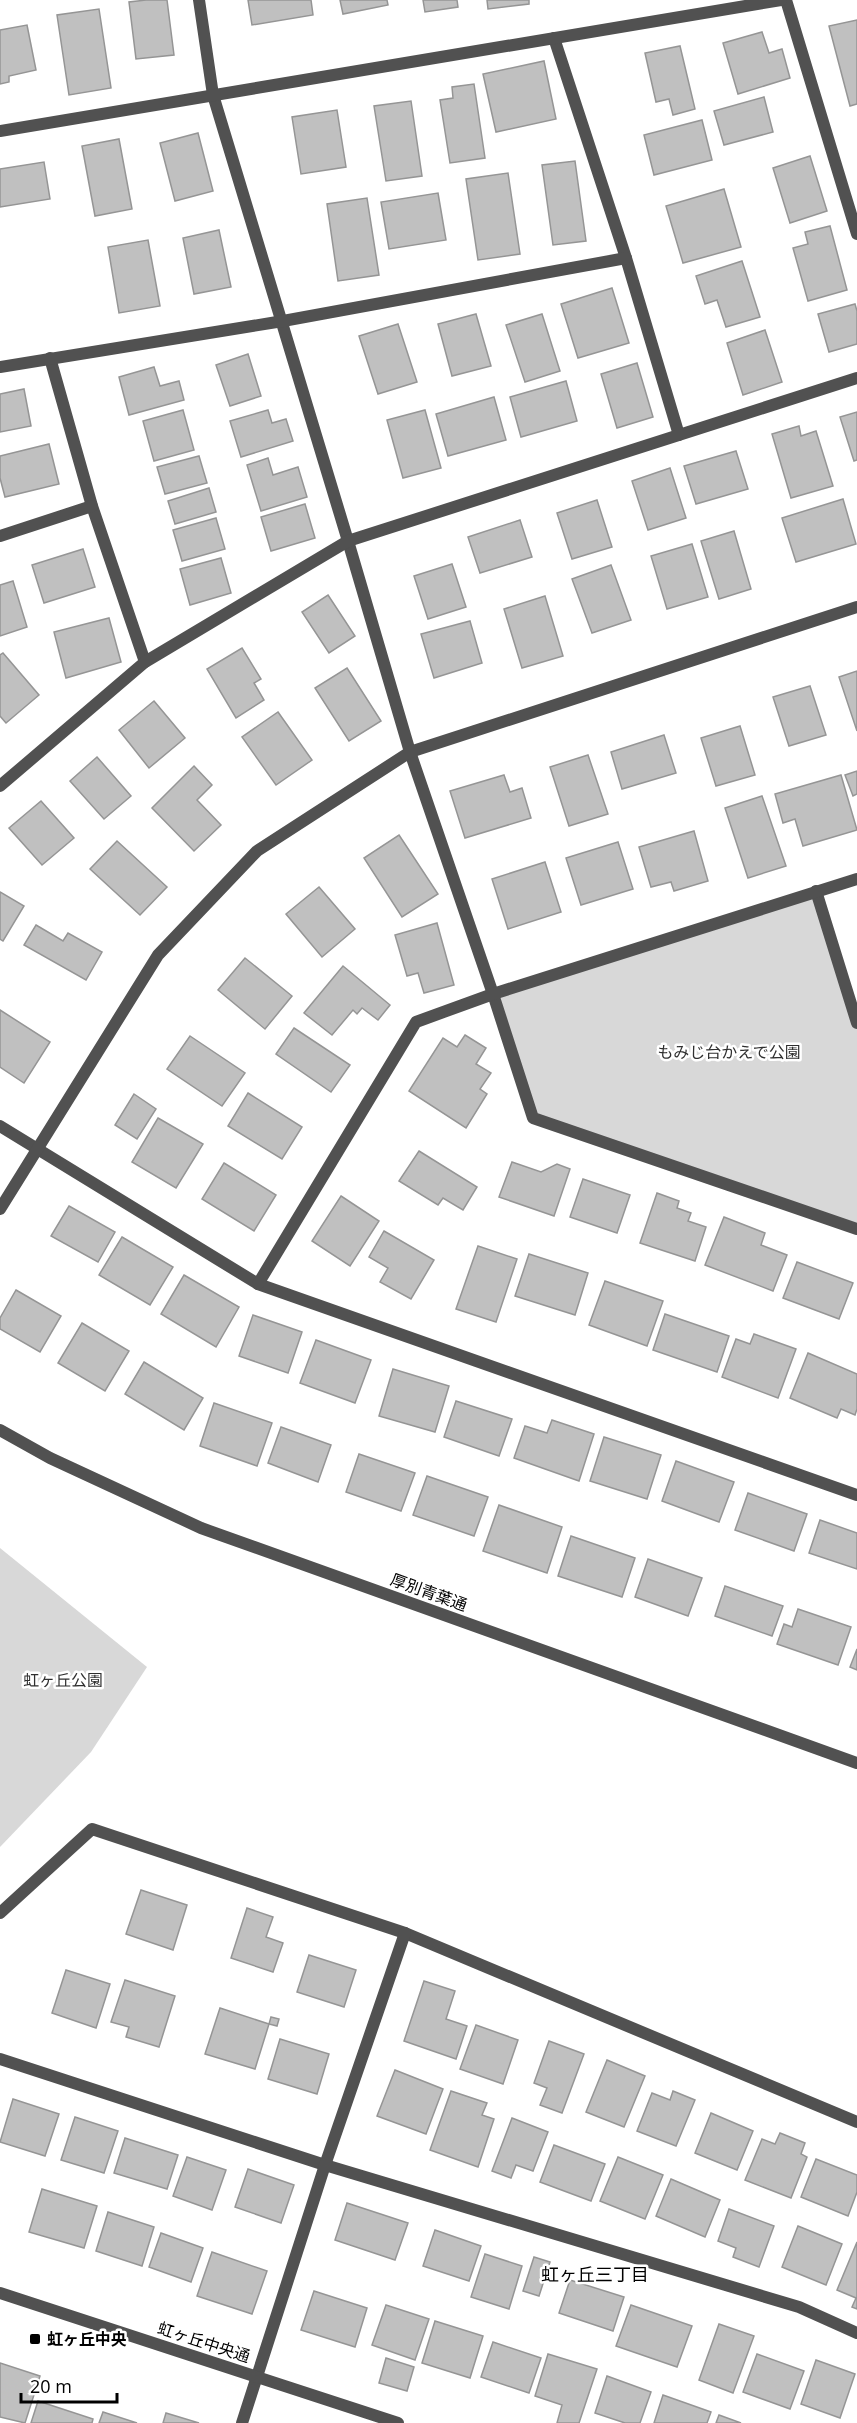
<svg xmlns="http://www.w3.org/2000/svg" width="857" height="2423" viewBox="0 0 857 2423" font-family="'Open Sans','Noto Sans JP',sans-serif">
<rect width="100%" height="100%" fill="#fff"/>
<g fill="#d8d8d8">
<path d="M816 891 857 1023V1229L533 1118 493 994Z"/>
<path d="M0 1548 147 1667 91 1752 0 1847Z"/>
</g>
<g fill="#c0c0c0" stroke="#959595" stroke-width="1.5">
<path d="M146 0H167L174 55 136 59 129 2Z"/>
<path d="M248 0H311L313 15 252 25Z"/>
<path d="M340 0H387L388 5 343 14Z"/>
<path d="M423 0H457L458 7 425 12Z"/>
<path d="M487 0H529V4L488 9Z"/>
<path d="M99 9 111 88 69 95 57 15Z"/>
<path d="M857 20V104L850 106 829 26Z"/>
<path d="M27 25 36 70 9 76V82L0 84V30Z"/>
<path d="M762 32 769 53 782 49 790 78 738 94 723 43Z"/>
<path d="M680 46 695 109 673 115 669 99 656 102 645 53Z"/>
<path d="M544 61 556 119 496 132 483 74Z"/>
<path d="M474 84 485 158 450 163 440 100 453 98 452 87Z"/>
<path d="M764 97 773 132 724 145 714 111Z"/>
<path d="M411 101 422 176 386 181 374 106Z"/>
<path d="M337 110 346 167 301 174 292 117Z"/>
<path d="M702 120 712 160 654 175 644 135Z"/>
<path d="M198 133 213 191 175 201 160 143Z"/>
<path d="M119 139 132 209 95 216 82 146Z"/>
<path d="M810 156 827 211 790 223 773 168Z"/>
<path d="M575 161 586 241 553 245 542 165Z"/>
<path d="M44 162 50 199 0 207V169Z"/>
<path d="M508 173 520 254 478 260 466 179Z"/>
<path d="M724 189 741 247 683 263 666 206Z"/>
<path d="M438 193 446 240 389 249 381 202Z"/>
<path d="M367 198 379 275 338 281 327 204Z"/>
<path d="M830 226 847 290 808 301 793 248 808 244 805 232Z"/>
<path d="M219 230 231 287 194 294 183 238Z"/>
<path d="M148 240 160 306 119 313 108 247Z"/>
<path d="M742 261 760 317 726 327 717 300 705 304 696 276Z"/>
<path d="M612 288 629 343 578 358 561 304Z"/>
<path d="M855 304 857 311V344L829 352 818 314Z"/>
<path d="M476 314 491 366 452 376 438 324Z"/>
<path d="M542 314 560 371 525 382 506 325Z"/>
<path d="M398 324 417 382 378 394 359 336Z"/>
<path d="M765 330 782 382 743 395 727 343Z"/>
<path d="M248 354 261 396 230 406 216 365Z"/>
<path d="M637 363 653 417 617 428 601 374Z"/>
<path d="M154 367 160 386 179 381 184 400 129 415 119 377Z"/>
<path d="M566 381 577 421 521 437 510 397Z"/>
<path d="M24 389 31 426 0 432V394Z"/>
<path d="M494 397 506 440 448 456 436 414Z"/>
<path d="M183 410 194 450 154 461 143 421Z"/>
<path d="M268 410 272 423 286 419 293 441 241 457 230 421Z"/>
<path d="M425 410 441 468 403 478 387 420Z"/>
<path d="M857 412V460L854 461 840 417Z"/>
<path d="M799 426 801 436 816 431 833 486 791 498 772 434Z"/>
<path d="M49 444 59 484 5 497 0 478V456Z"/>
<path d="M736 451 748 489 696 504 684 466Z"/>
<path d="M199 456 207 483 165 494 157 467Z"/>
<path d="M268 458 273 475 298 467 307 497 261 511 247 465Z"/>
<path d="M670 468 686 518 648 530 632 481Z"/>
<path d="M209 488 216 512 175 524 168 501Z"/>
<path d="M843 499 856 544 796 562 782 518Z"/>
<path d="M597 500 612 547 572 559 557 513Z"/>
<path d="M305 504 315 538 271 551 261 517Z"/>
<path d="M216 518 225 549 182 561 173 530Z"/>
<path d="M520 520 532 557 480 573 468 537Z"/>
<path d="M734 531 751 589 719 599 701 541Z"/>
<path d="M692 544 708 597 667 609 651 556Z"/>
<path d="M83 549 95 587 44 603 32 565Z"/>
<path d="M221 558 231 593 190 605 180 569Z"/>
<path d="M452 564 466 607 428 619 414 576Z"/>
<path d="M611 565 631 620 592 633 572 579Z"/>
<path d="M13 581 27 627 0 636V585Z"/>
<path d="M328 595 355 636 329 653 302 612Z"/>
<path d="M545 596 563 656 522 668 504 609Z"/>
<path d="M109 618 121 662 66 678 54 632Z"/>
<path d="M470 621 482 663 434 678 421 634Z"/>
<path d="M242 648 261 679 254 683 264 700 236 718 207 669Z"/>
<path d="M3 653 39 695 6 723 0 716V655Z"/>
<path d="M347 668 381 721 349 741 315 688Z"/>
<path d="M857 671V731L839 677Z"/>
<path d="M810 686 826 735 789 746 773 697Z"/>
<path d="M154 701 185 738 149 768 119 730Z"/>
<path d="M278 712 312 760 276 785 242 737Z"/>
<path d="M740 726 755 775 716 786 701 738Z"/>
<path d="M664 735 676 773 622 789 611 752Z"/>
<path d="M588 755 608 814 569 826 550 767Z"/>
<path d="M97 757 131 796 104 819 70 781Z"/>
<path d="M194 766 212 785 197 800 221 825 194 851 152 808Z"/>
<path d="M857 771V794L853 796 845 775Z"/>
<path d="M504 775 510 792 522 788 531 818 465 838 450 791Z"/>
<path d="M841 775 857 830 803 846 795 819 783 823 775 794Z"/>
<path d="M762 796 786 866 748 878 725 808Z"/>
<path d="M41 801 74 838 42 865 9 828Z"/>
<path d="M694 831 708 881 674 891 671 882 651 887 639 847Z"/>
<path d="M399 835 438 894 402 917 364 858Z"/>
<path d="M117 841 167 887 140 915 90 869Z"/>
<path d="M618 842 633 889 581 905 566 858Z"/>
<path d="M545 862 561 912 508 929 492 879Z"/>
<path d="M319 887 355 929 322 957 286 914Z"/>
<path d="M0 892 24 906 3 941 0 939Z"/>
<path d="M437 923 454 985 424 993 418 973 407 976 395 935Z"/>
<path d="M36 925 63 941 68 933 102 952 86 980 24 945Z"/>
<path d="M245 958 292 996 265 1029 218 990Z"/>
<path d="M343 966 390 1005 378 1020 362 1008 357 1014 353 1010 332 1035 304 1013Z"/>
<path d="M0 1010 50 1042 24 1083 0 1067Z"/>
<path d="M294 1028 350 1065 331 1092 276 1054Z"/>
<path d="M465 1035 486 1048 476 1064 491 1073 480 1089 487 1094 466 1128 409 1091 443 1038 457 1047Z"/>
<path d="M190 1036 245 1073 222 1106 167 1069Z"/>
<path d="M248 1093 302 1127 282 1159 228 1126Z"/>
<path d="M134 1094 156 1109 137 1139 115 1125Z"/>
<path d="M158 1118 203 1144 176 1188 132 1162Z"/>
<path d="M419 1151 477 1187 463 1210 443 1198 438 1205 399 1181Z"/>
<path d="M512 1162 541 1172 557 1164 570 1169 554 1216 499 1197Z"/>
<path d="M224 1163 276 1195 254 1231 202 1199Z"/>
<path d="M583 1179 630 1195 617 1233 570 1217Z"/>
<path d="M657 1193 679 1201 677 1208 691 1213 688 1221 706 1227 695 1261 640 1243Z"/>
<path d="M341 1196 379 1221 350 1266 312 1241Z"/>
<path d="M69 1206 115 1232 98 1262 51 1236Z"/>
<path d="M724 1217 765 1233 761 1245 787 1255 773 1291 705 1265Z"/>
<path d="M384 1231 434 1260 411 1299 380 1282 388 1268 369 1257Z"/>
<path d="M122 1237 173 1267 150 1305 99 1275Z"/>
<path d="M478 1246 517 1259 496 1322 456 1309Z"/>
<path d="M529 1254 588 1273 575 1315 515 1296Z"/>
<path d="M797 1262 853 1283 839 1319 783 1298Z"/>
<path d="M184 1275 239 1307 216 1347 161 1314Z"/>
<path d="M605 1281 663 1301 647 1346 589 1325Z"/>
<path d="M16 1290 61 1316 40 1352 0 1329V1318Z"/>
<path d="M665 1314 729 1336 717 1372 653 1350Z"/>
<path d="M253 1315 302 1332 288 1373 239 1356Z"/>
<path d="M82 1323 129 1351 105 1391 58 1363Z"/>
<path d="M754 1334 796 1349 778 1398 722 1377 736 1339 750 1344Z"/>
<path d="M316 1340 371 1360 355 1403 300 1383Z"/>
<path d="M808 1353 857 1374V1409L855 1415 841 1409 837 1418 790 1398Z"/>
<path d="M144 1362 203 1398 184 1430 125 1394Z"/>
<path d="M393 1369 449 1386 435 1432 379 1416Z"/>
<path d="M456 1401 512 1419 499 1456 444 1437Z"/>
<path d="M214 1403 272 1423 257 1466 200 1446Z"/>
<path d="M552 1420 594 1434 579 1481 514 1458 525 1426 547 1433Z"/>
<path d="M281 1427 331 1445 318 1482 268 1463Z"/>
<path d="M604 1437 661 1455 647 1499 590 1481Z"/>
<path d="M359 1454 415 1473 401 1511 346 1492Z"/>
<path d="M676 1461 734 1482 719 1522 662 1501Z"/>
<path d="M427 1476 488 1497 474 1536 413 1515Z"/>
<path d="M748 1493 807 1514 794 1551 735 1530Z"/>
<path d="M499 1505 562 1527 547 1573 483 1551Z"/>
<path d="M820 1520 857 1533V1569L809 1553Z"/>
<path d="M571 1536 635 1558 622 1597 558 1576Z"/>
<path d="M648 1559 702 1578 688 1616 635 1597Z"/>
<path d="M725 1586 783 1606 772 1636 715 1616Z"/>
<path d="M798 1609 851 1627 838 1665 777 1644 784 1624 792 1627Z"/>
<path d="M857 1649V1670L850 1667Z"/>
<path d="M141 1890 187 1905 173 1950 126 1934Z"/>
<path d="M247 1908 273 1917 266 1937 283 1943 273 1972 231 1958Z"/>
<path d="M309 1955 356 1970 344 2007 297 1992Z"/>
<path d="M66 1970 110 1984 96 2028 52 2013Z"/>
<path d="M125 1980 175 1996 159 2047 126 2037 129 2027 111 2022Z"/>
<path d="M424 1981 455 1991 446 2019 467 2026 456 2059 404 2041Z"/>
<path d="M220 2008 269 2024 255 2069 205 2054Z"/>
<path d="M271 2017 279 2019 277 2026 269 2024Z"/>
<path d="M476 2025 518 2040 503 2084 460 2069Z"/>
<path d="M280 2039 329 2054 317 2094 268 2079Z"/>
<path d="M549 2041 584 2054 562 2113 540 2105 547 2088 534 2083Z"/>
<path d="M607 2060 645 2076 624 2127 586 2112Z"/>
<path d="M395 2070 443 2089 426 2134 377 2116Z"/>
<path d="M451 2091 487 2103 482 2115 494 2119 478 2167 430 2150Z"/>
<path d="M673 2091 695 2100 676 2146 637 2131 652 2093 670 2100Z"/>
<path d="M13 2099 59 2114 45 2156 0 2142Z"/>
<path d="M711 2113 753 2131 737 2170 695 2153Z"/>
<path d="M75 2117 118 2131 104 2173 61 2160Z"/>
<path d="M512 2118 548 2132 533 2171 516 2165 511 2178 492 2171Z"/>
<path d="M780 2133 805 2143 801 2154 807 2157 791 2198 745 2180 762 2139 775 2144Z"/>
<path d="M125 2138 178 2155 167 2189 114 2173Z"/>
<path d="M554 2145 605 2164 591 2201 540 2182Z"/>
<path d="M187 2157 226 2170 212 2210 173 2196Z"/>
<path d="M618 2157 663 2175 645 2219 600 2201Z"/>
<path d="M816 2159 857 2175V2192L848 2216 801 2197Z"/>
<path d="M248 2169 294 2185 281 2223 235 2207Z"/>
<path d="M671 2179 720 2200 705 2237 656 2216Z"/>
<path d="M42 2189 97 2206 84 2248 29 2232Z"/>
<path d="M347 2203 408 2223 395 2260 335 2240Z"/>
<path d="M729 2209 774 2226 759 2267 733 2257 736 2248 718 2241Z"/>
<path d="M108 2212 154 2227 142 2266 96 2251Z"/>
<path d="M798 2226 842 2244 826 2285 782 2267Z"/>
<path d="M435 2230 481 2246 469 2281 423 2266Z"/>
<path d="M161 2233 203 2248 191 2282 149 2267Z"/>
<path d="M857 2242V2309L852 2307 856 2298 837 2290Z"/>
<path d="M212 2252 267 2271 252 2314 197 2296Z"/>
<path d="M485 2254 522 2266 509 2309 471 2297Z"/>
<path d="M534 2257 550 2262 539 2296 523 2291Z"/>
<path d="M570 2280 624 2297 613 2331 559 2313Z"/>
<path d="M314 2291 367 2308 355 2347 301 2330Z"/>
<path d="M386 2305 429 2319 415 2360 372 2345Z"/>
<path d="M631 2305 692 2326 677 2367 616 2346Z"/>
<path d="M435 2321 483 2336 470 2378 422 2363Z"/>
<path d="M719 2324 754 2336 733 2393 699 2380Z"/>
<path d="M493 2342 541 2358 529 2393 481 2377Z"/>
<path d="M548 2354 597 2369 579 2423H557L562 2405 535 2396Z"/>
<path d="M757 2354 804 2371 790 2409 743 2392Z"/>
<path d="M386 2358 414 2367 407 2391 379 2383Z"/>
<path d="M816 2360 855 2374 840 2418 801 2404Z"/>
<path d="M0 2363 40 2376 25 2423 0 2417Z"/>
<path d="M607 2376 651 2392 640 2423H625L595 2413Z"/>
<path d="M663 2395 711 2412 707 2423H654Z"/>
<path d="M38 2401 93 2419 92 2423H31Z"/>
<path d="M103 2412 137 2423H99Z"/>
<path d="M166 2413 199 2423H163Z"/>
<path d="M719 2415 741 2423H716Z"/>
</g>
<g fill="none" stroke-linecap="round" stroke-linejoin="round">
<path stroke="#515151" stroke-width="12" d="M348 541 410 752 493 994"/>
<g stroke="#515151" stroke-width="12">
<path d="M199 0 213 95 348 541"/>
<path d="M786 0 857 234"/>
<path d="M554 38 626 258 679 435"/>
<path d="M0 131 781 0"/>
<path d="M50 358 92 506 145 662"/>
<path d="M0 367 283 321 626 258"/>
<path d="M0 536 92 506"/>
<path d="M0 786 145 662 348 541 857 378"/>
<path d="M816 891 857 1023"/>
<path d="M493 994 533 1118 857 1229"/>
<path d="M0 1126 258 1284 857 1495"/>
<path d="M258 1284 416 1022 493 994 857 879"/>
<path d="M0 1913 92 1829 405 1933 857 2122"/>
<path d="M0 2059 325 2165 799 2307 857 2333"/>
<path d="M242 2423 325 2165 405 1933"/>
</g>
<g stroke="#515151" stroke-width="12">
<path d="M0 1209 158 955 257 851 410 752 857 607"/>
<path d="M0 1430 50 1458 201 1528 857 1763"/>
<path d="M0 2293 398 2423"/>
</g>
</g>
<rect fill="#000" stroke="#fff" stroke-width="2" x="29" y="2333" width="12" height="12" rx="3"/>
<g text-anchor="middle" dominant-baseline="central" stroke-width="5" stroke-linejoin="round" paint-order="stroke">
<g font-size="16" fill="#2f2f2f" stroke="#fff">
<text x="729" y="1052">もみじ台かえで公園</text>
<text x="63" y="1680">虹ヶ丘公園</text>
</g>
<g font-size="16" fill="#000" stroke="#fff">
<text transform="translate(429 1592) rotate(20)">厚別青葉通</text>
<text transform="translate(204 2342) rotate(18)">虹ヶ丘中央通</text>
</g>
<g font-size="16" font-weight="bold" fill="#000" stroke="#fff" text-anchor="start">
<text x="47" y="2339">虹ヶ丘中央</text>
</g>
<g font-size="18" fill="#000" stroke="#fff">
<text x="595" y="2274">虹ヶ丘三丁目</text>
</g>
</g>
<path d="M21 2393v9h96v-9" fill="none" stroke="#000000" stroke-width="3"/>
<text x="30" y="2393" font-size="18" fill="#000000" stroke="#ffffff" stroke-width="4.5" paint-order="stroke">20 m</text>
</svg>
